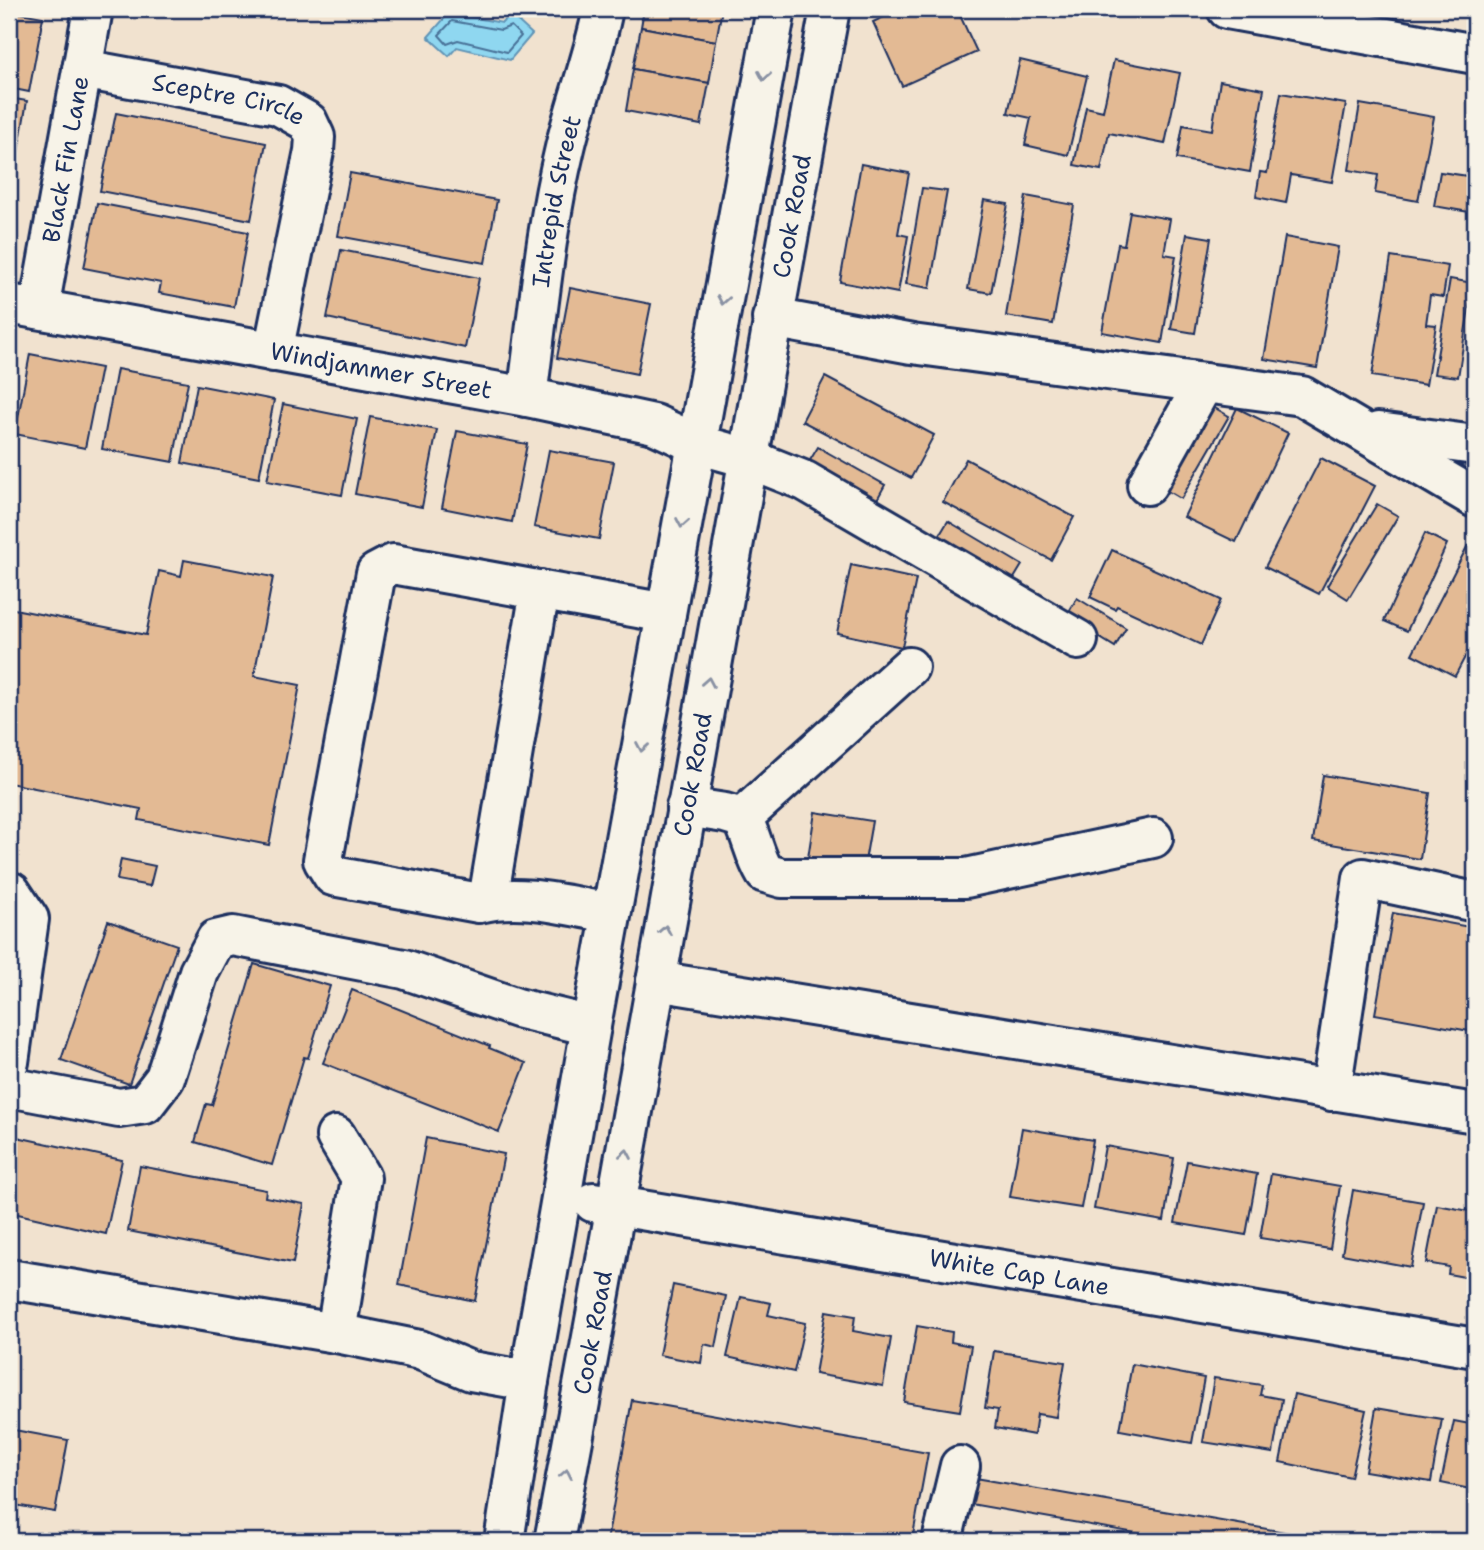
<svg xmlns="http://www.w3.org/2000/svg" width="1484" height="1550" viewBox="0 0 1484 1550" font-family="'Shantell Sans',sans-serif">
<rect width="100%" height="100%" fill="#f1e2cf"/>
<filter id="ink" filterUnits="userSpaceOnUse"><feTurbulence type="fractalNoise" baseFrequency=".0143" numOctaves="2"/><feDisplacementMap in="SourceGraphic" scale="14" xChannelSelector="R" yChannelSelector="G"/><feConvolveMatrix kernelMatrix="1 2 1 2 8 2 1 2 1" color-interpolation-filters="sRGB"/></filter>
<g filter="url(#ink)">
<path fill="#8fd7f0" stroke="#6194b6" stroke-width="2" d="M449 13 502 23 510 14 532 34 510 60 457 47 449 56 428 37Z"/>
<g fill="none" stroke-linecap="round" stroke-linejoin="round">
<path stroke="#497298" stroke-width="2" d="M452 21 501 30 511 26 521 36 507 52 458 40 447 44 439 35Z"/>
</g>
<g fill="#e3ba94" stroke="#1b2f5e" stroke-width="2">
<path d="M644 9H722L716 41 641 27Z"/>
<path d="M901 9H957L977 52 902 86 873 22Z"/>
<path d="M9 11 43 17 29 92 9 88Z"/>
<path d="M641 27 716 41 709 83 633 69Z"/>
<path d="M1020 60 1087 76 1068 155 1025 145 1031 118 1008 113Z"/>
<path d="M1114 60 1180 73 1165 144 1109 133 1101 170 1074 165 1086 107 1103 111Z"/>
<path d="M633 69 709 83 701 125 626 111Z"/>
<path d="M1220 81 1264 89 1250 172 1177 159 1183 125 1212 130Z"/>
<path d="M1281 93 1346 104 1332 182 1291 175 1286 203 1256 197 1260 172 1267 173Z"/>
<path d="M9 98 27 101 14 175 9 174Z"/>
<path d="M1360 104 1434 117 1418 201 1375 193 1378 175 1349 170Z"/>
<path d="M116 113 266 143 251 220 100 191Z"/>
<path d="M1475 133V213L1434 206 1440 172 1468 176Z"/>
<path d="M861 164 909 173 898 234 908 236 898 293 840 282Z"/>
<path d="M350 173 497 200 485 263 338 236Z"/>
<path d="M922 188 947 191 930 288 906 284Z"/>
<path d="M1026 196 1074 205 1053 324 1006 316Z"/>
<path d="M984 200 1008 204 991 293 968 289Z"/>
<path d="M97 203 248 232 234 307 159 293 161 283 84 268Z"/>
<path d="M1130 212 1170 219 1164 254 1176 256 1162 343 1102 332 1118 244 1124 245Z"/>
<path d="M1187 234 1211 238 1195 333 1171 329Z"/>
<path d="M1285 237 1338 247 1317 368 1264 359Z"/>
<path d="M341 250 479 278 465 348 327 318Z"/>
<path d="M1391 257 1448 266 1443 297 1430 295 1426 324 1436 325 1426 385 1372 376Z"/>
<path d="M1450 279 1473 283 1458 377 1434 374Z"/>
<path d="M570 288 651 304 637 374 557 358Z"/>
<path d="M30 354 101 368 85 448 15 434Z"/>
<path d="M117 369 188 382 173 462 102 449Z"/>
<path d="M825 377 934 435 911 478 802 421Z"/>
<path d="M197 385 274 400 259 478 182 463Z"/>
<path d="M283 404 357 419 342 495 267 481Z"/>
<path d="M1208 404 1229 416 1181 499 1159 486Z"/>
<path d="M1237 408 1288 433 1236 542 1184 517Z"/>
<path d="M370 417 437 430 422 507 355 494Z"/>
<path d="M457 431 527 444 512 522 442 508Z"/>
<path d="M818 447 885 485 874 505 806 467Z"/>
<path d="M549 450 614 462 599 539 534 527Z"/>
<path d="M1321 458 1375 486 1319 594 1265 567Z"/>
<path d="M966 459 1074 517 1051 560 943 502Z"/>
<path d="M1377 504 1398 516 1348 599 1327 586Z"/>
<path d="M948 521 1022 565 1010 585 936 541Z"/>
<path d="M1425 533 1447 544 1407 631 1384 621Z"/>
<path d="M1468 545 1475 549V638L1455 676 1412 654Z"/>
<path d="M1112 550 1221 600 1201 645 1117 606 1115 609 1090 597Z"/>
<path d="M184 560 273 577 254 676 300 685 269 845 139 820 141 809 9 783V608L146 635 159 571 181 576Z"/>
<path d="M851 565 916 579 902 647 837 633Z"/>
<path d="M1077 598 1126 628 1115 647 1066 617Z"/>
<path d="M1323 775 1430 793 1420 859 1313 841Z"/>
<path d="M815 812 872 821 864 867 808 858Z"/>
<path d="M121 859 155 866 150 886 117 880Z"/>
<path d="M1393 913 1475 928V1032L1375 1014Z"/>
<path d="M108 921 177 945 129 1084 61 1060Z"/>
<path d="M254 964 330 986 308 1058 304 1057 272 1165 195 1142 206 1104 212 1105Z"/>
<path d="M352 990 490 1046 489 1048 526 1063 499 1132 323 1063Z"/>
<path d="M1022 1128 1093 1140 1081 1208 1010 1197Z"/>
<path d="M17 1137 122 1160 106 1234 9 1212V1175Z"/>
<path d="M426 1138 504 1154 475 1301 399 1285Z"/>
<path d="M1105 1146 1174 1158 1164 1221 1094 1209Z"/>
<path d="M1187 1161 1257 1174 1246 1235 1175 1223Z"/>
<path d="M140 1166 266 1190 265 1197 304 1204 293 1263 128 1231Z"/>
<path d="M1271 1174 1340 1186 1330 1249 1260 1238Z"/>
<path d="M1353 1190 1423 1202 1411 1267 1342 1254Z"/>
<path d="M1437 1205 1475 1212V1279L1448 1274 1449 1267 1426 1263Z"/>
<path d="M673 1285 726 1296 716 1347 704 1344 701 1363 659 1355Z"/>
<path d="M741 1297 771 1303 768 1315 805 1323 794 1372 727 1357Z"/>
<path d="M826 1311 855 1316 853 1331 891 1338 883 1386 815 1374Z"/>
<path d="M917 1326 952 1332 951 1342 971 1346 960 1411 904 1402Z"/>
<path d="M994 1351 1065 1362 1056 1417 1037 1414 1034 1435 995 1428 998 1410 985 1408Z"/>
<path d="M1132 1364 1204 1378 1192 1443 1120 1430Z"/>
<path d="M1214 1378 1262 1385 1260 1395 1282 1399 1273 1453 1203 1442Z"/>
<path d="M1294 1394 1366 1410 1351 1477 1280 1462Z"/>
<path d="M632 1400 928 1453 912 1541H607Z"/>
<path d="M1376 1408 1442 1419 1431 1482 1365 1471Z"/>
<path d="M1454 1421 1475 1425V1490L1441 1483Z"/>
<path d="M9 1429 68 1440 55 1512 9 1504Z"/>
<path d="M970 1477 1336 1541H1181L965 1503Z"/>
<path d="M960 1532 1010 1541H958Z"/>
</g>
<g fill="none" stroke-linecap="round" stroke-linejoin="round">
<g stroke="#1b2f5e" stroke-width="44">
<g id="minor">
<path d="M1227 9 1475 54"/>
<path id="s1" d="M82 69 278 105 308 122 315 137 314 151 273 352"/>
<path id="s2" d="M9 304 527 397 654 424 697 444 747 458 805 481 1078 640"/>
<path id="s3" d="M39 309 93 9"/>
<path d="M772 318 912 344 1302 396 1475 498"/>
<path id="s4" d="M527 397C538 315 545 230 565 148 576 101 594 56 603 9"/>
<path d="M1378 432 1475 445"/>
<path d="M1147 485 1204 383"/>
<path d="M686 807 725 813 742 818C752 836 754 855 765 873L782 878H966L1153 838"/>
<path d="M742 818 909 667"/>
<path d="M9 892H11L29 919 9 1062"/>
<path d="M488 900 540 590"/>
<path d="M611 913C569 906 521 892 479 903L333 876 323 860 376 573 393 564 666 613"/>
<path d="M656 981 1475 1113"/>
<path d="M9 1087 119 1108 145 1104 165 1078 199 972 216 940 233 936 404 969 517 1008 591 1026"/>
<path d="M1331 1091 1363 878 1475 902"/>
<path d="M336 1136 361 1178 336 1333"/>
<path id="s5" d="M593 1202 1475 1348"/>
<path d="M9 1279 336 1333 420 1350 471 1371 529 1381"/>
<path d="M504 1541 529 1381 591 1026 776 9"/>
<path id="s6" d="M554 1541C651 1031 735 519 830 9"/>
<path d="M942 1541 960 1466"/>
</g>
</g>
<use href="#minor" stroke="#f7f3e8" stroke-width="38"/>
</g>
<defs><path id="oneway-chevron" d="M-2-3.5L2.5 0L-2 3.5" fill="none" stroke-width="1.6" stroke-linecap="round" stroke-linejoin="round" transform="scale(1.75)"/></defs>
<g stroke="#8991a3">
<use href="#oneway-chevron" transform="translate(764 76) rotate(100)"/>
<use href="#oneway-chevron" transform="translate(723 300) rotate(100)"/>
<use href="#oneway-chevron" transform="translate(682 523) rotate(100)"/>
<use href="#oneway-chevron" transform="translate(708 682) rotate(-80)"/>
<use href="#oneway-chevron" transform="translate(642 747) rotate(100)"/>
<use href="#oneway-chevron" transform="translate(665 930) rotate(-80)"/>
<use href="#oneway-chevron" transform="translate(626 1154) rotate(-80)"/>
<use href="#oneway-chevron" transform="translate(566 1474) rotate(-79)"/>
</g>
</g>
<g text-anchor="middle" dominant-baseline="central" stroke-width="5" stroke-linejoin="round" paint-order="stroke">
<g font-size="24" fill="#1b2f5e" stroke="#f7f3e8">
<text stroke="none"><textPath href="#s1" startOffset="150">Sceptre Circle</textPath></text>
<text stroke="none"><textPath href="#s3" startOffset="152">Black Fin Lane</textPath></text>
<text stroke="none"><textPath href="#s4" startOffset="198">Intrepid Street</textPath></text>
<text stroke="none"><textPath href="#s6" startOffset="1346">Cook Road</textPath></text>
<text stroke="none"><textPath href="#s2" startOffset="378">Windjammer Street</textPath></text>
<text stroke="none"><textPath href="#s6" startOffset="779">Cook Road</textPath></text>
<text stroke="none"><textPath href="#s5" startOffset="432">White Cap Lane</textPath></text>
<text stroke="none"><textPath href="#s6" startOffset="212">Cook Road</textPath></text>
</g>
</g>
<rect width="1484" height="1550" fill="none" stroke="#f7f3e8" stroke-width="35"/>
<rect x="18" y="18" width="1449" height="1515" fill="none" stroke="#1b2f5e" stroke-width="2.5" filter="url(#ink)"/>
</svg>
